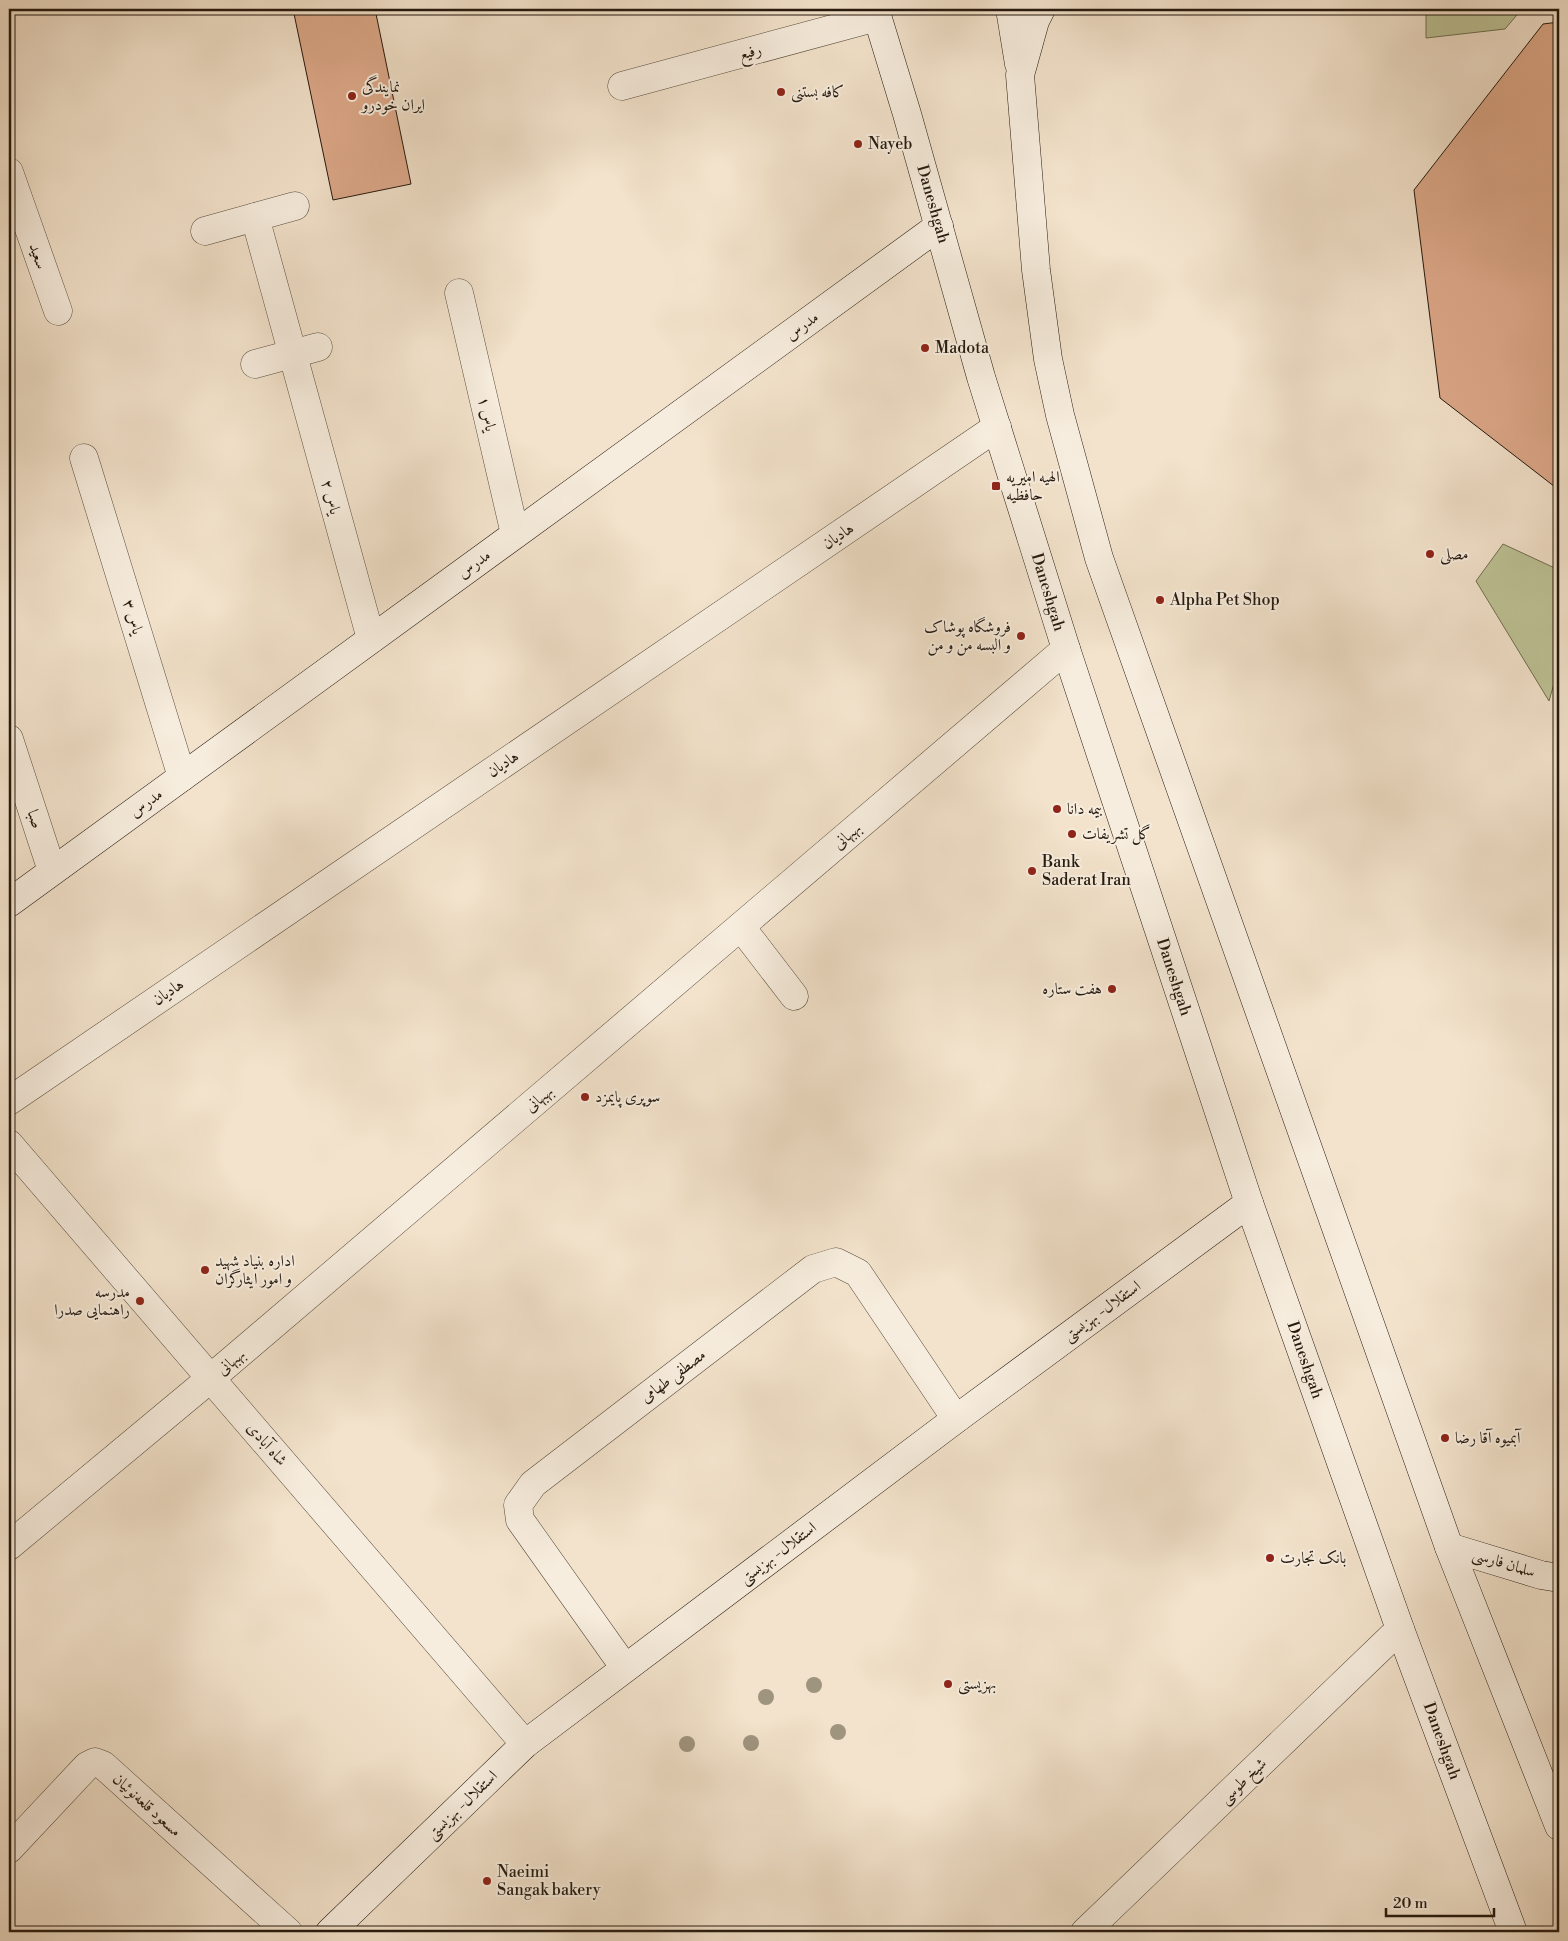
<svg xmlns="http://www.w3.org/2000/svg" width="1568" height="1941" viewBox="0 0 1568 1941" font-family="'Libre Bodoni',Amiri,serif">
<rect width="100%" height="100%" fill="#f3e3cc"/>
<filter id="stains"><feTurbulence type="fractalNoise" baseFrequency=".004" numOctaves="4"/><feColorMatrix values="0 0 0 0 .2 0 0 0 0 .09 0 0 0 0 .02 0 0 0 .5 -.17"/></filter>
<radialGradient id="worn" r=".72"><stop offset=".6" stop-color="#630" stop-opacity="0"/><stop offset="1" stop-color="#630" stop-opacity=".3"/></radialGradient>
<g fill="#bdc396" stroke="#716e52">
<path d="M1426 9H1522L1505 29 1426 38Z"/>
<path d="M1503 544 1559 570V666L1549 701 1476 581Z"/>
</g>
<g fill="#dda98a" stroke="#25190f">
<path d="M293 9H375L411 184 333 200Z"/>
<path d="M1559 22V490L1440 398 1414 190 1543 24Z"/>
</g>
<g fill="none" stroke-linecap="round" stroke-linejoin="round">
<g stroke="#584c3e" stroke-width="29">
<g id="street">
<path d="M622 86 877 17"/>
<path d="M9 172 58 311"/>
<path d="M255 217 371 639"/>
<path d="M205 231 295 206"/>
<path d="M459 293 515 534"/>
<path d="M255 364 318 347"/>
<path d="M84 458 182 777"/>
<path d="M9 739 52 871"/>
<path d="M741 927 794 996"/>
<path d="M9 1101 997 427"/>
<path d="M9 1144 525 1744"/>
<path d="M9 1546 211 1378 1066 649"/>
<path d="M625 1668 520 1520 518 1505 533 1484 813 1269 836 1262 858 1273 956 1419"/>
<path d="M9 1849 87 1766 95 1762 103 1765 288 1932"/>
<path d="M1085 1932 1400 1629"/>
</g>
</g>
<g stroke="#25190f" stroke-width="29">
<g id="secondary">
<path d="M875 9 907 114 981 377 1066 649 1249 1203 1400 1629 1513 1932"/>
<path d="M1010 9 1019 64"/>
<path d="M1041 9 1035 21 1020 75 1036 270 1048 359 1060 415 1099 558 1449 1547 1559 1826"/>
<path d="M9 903 939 226"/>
<path d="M1449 1547 1541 1575 1559 1578"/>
<path d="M330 1932 525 1744 956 1419 1249 1203"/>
</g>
</g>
<use href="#street" stroke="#f7edde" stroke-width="28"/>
<use href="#secondary" stroke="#f7edde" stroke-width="28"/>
</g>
<g fill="#9f947e">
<circle cx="814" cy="1685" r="8"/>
<circle cx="766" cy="1697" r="8"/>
<circle cx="838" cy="1732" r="8"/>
<circle cx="751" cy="1743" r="8"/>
<circle cx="687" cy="1744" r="8"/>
</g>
<g fill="#8f2418" stroke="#f7edde" stroke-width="2">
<circle cx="781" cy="92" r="5"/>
<circle cx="352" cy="96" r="5"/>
<circle cx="858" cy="144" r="5"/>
<circle cx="925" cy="348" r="5"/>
<rect x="991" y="481" width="10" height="10" rx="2.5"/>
<circle cx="1430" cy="554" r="5"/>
<circle cx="1160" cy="600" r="5"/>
<circle cx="1021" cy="636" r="5"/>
<circle cx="1057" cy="809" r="5"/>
<circle cx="1072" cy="834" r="5"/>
<circle cx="1032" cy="871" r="5"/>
<circle cx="1112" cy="989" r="5"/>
<circle cx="585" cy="1097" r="5"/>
<circle cx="205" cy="1270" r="5"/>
<circle cx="140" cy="1301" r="5"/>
<circle cx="1445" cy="1438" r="5"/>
<circle cx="1270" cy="1558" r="5"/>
<circle cx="948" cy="1684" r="5"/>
<circle cx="487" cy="1881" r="5"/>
</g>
<g text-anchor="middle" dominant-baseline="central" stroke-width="4" stroke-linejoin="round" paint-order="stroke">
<g font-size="16" fill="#25190f" stroke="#f7edde">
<text transform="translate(750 52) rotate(-15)">رفیع</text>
<text transform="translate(933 204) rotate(74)">Daneshgah</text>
<text transform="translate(38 256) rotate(71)">سعید</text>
<text transform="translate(802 326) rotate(-36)">مدرس</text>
<text transform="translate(487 414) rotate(77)">یاس ۱</text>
<text transform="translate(331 497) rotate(75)">یاس ۲</text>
<text transform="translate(838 536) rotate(-34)">هادیان</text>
<text transform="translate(474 564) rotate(-36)">مدرس</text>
<text transform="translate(1048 592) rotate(73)">Daneshgah</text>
<text transform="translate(133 617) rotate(73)">یاس ۳</text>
<text transform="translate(503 764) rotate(-34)">هادیان</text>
<text transform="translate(146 803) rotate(-36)">مدرس</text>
<text transform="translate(35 819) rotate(72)">صبا</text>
<text transform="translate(847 836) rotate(-41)">بهبهانی</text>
<text transform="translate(1174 977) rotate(72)">Daneshgah</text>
<text transform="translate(168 992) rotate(-34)">هادیان</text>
<text transform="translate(539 1099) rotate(-40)">بهبهانی</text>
<text transform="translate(1102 1311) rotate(-36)">استقلال- بهزیستی</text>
<text transform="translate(1305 1360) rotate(71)">Daneshgah</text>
<text transform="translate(231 1362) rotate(-40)">بهبهانی</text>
<text transform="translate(673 1376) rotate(-37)">مصطفی طهامی</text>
<text transform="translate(267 1444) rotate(49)">شاه آبادی</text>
<text transform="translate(778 1553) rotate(-37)">استقلال- بهزیستی</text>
<text transform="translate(1504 1563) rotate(17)">سلمان فارسی</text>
<text transform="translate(1442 1741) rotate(70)">Daneshgah</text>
<text transform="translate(1243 1781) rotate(-44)">شیخ طوسی</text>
<text transform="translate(147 1805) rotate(42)">مسعود قلعه‌نوئیان</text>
<text transform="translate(462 1805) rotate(-44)">استقلال- بهزیستی</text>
</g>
<g font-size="16" fill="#25190f" stroke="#f7edde" text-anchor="start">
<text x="362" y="87">نمایندگی<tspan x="362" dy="18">ایران خودرو</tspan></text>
<text x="791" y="92">کافه بستنی</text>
<text x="868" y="144">Nayeb</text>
<text x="935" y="348">Madota</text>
<text x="1006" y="477">الهیه امیریه<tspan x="1006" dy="18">حافظیه</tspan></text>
<text x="1440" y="554">مصلی</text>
<text x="1170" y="600">Alpha Pet Shop</text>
<text x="1011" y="627" text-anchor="end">فروشگاه پوشاک<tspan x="1011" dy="18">و البسه من و من</tspan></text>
<text x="1067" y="809">بیمه دانا</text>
<text x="1082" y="834">گل تشریفات</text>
<text x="1042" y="862">Bank<tspan x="1042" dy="18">Saderat Iran</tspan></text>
<text x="1102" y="989" text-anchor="end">هفت ستاره</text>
<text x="595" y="1097">سوپری پایمزد</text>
<text x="215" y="1261">اداره بنیاد شهید<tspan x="215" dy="18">و امور ایثارگران</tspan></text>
<text x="130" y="1292" text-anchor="end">مدرسه<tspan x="130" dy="18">راهنمایی صدرا</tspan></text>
<text x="1455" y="1438">آبمیوه آقا رضا</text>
<text x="1280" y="1558">بانک تجارت</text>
<text x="958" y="1684">بهزیستی</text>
<text x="497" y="1872">Naeimi<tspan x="497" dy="18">Sangak bakery</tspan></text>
</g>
</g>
<rect width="1568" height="1941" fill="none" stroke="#f3e3cc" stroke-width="30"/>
<rect x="10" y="10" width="1548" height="1921" fill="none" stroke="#25190f" stroke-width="2.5"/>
<rect x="15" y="15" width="1538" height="1911" fill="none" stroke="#25190f"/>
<path d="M1386 1908v8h108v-8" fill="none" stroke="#25190f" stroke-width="2.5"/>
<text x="1393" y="1908" font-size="15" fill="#25190f" stroke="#f7edde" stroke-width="4" paint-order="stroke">20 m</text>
<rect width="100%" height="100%" filter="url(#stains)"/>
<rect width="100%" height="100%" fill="url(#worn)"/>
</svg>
